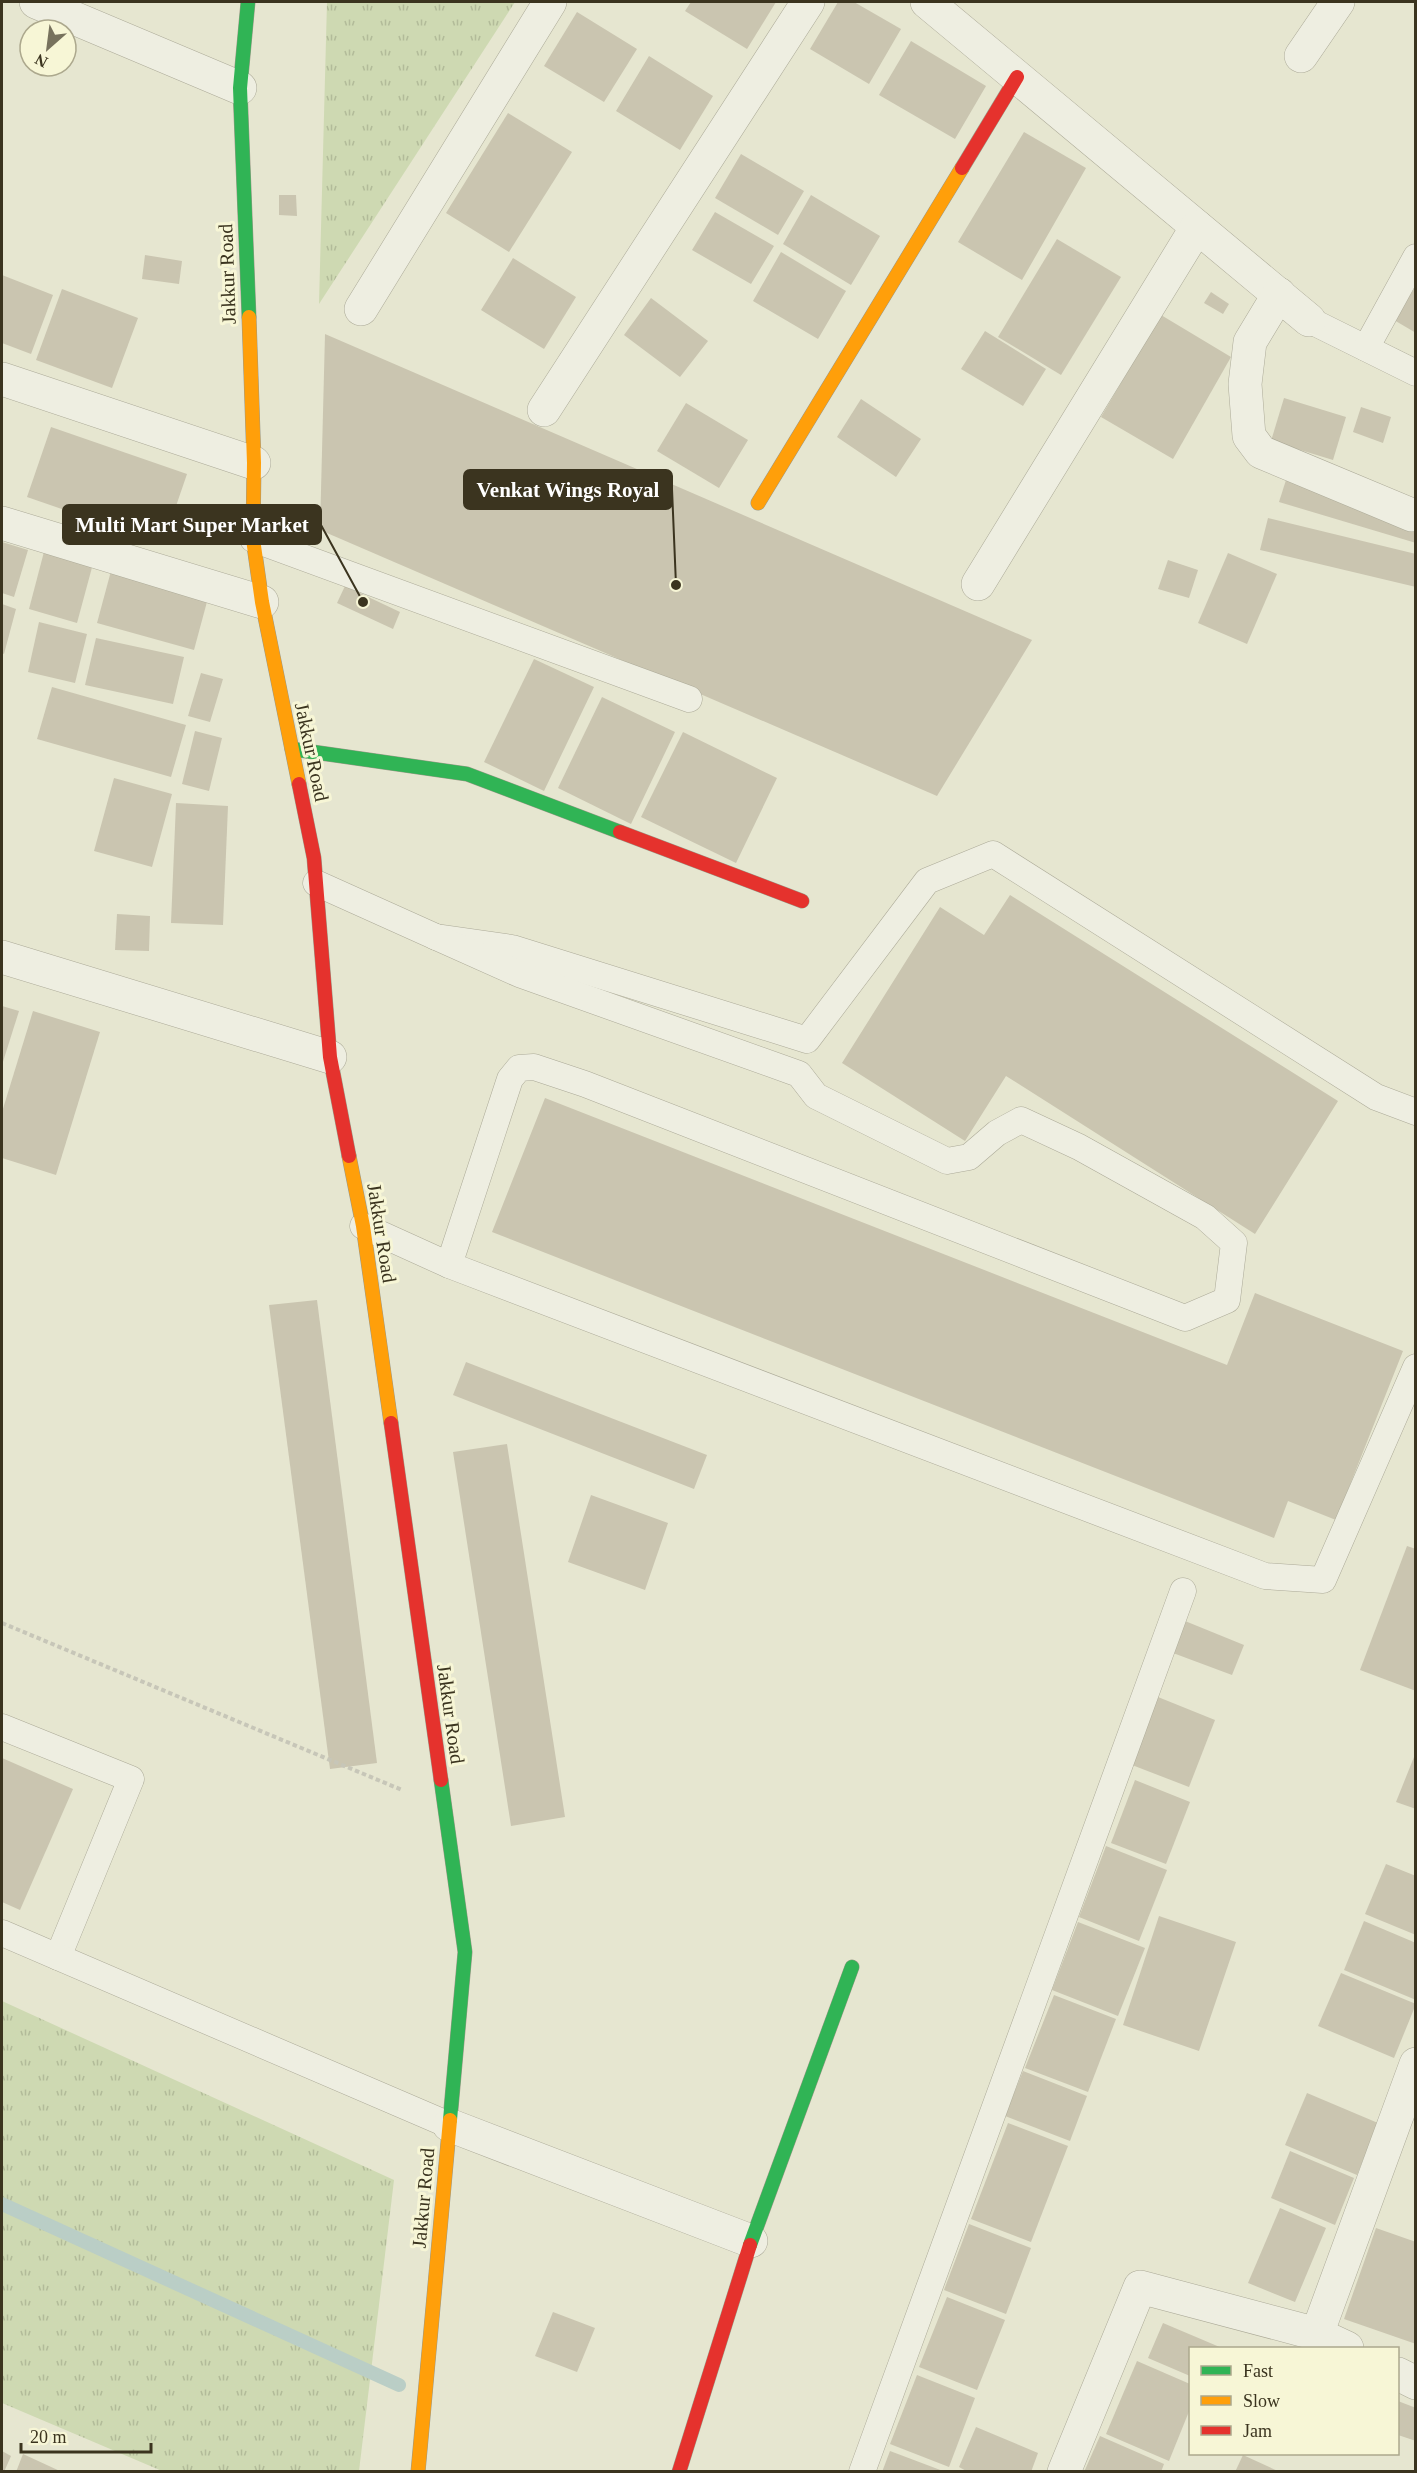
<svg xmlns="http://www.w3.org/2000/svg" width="1417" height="2473" viewBox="0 0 1417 2473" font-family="Georgia,serif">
<defs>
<pattern id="grass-tufts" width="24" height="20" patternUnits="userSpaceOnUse" patternTransform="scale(1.5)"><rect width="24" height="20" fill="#ced9b2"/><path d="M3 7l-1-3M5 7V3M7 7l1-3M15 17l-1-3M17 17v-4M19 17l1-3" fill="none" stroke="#b2bb99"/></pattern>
</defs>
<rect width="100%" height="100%" fill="#e6e6d0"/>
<g fill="url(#grass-tufts)">
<path d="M327 2H515L319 304Z"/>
<path d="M2 2001 394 2180 359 2471H162L2 2403Z"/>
</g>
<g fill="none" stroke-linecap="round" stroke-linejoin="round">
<path stroke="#bacec6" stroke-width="14" d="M2 2204 399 2385"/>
</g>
<g fill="#cac5b0">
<path d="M691 2H776L747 49 685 11Z"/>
<path d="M838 2H854L901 29 869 84 810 49Z"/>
<path d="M577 12 637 49 604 102 544 66Z"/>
<path d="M911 41 986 86 955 139 879 95Z"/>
<path d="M649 56 713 96 680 150 616 111Z"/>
<path d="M508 113 572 152 509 252 446 213Z"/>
<path d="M1024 132 1086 168 1022 280 958 242Z"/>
<path d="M741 154 804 191 778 235 715 198Z"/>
<path d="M279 195H296L297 216 279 215Z"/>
<path d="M811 195 880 236 851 285 783 244Z"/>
<path d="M715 212 774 246 751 284 692 250Z"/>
<path d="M1057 239 1121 277 1061 375 998 337Z"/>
<path d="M781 252 846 291 818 339 753 301Z"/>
<path d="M145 255 182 261 179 284 142 279Z"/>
<path d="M513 258 576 297 544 349 481 310Z"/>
<path d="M2 275 53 295 31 354 2 343Z"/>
<path d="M1416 286V333L1394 320Z"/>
<path d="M62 289 138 318 112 388 36 360Z"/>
<path d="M1211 292 1229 304 1223 314 1204 303Z"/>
<path d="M651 298 708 341 680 377 624 335Z"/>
<path d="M1161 315 1231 357 1173 459 1101 417Z"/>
<path d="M985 331 1046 369 1023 406 961 369Z"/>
<path d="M325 334 1032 640 937 796 320 530Z"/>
<path d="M1284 398 1346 417 1333 460 1271 441Z"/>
<path d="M861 399 921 439 896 477 837 437Z"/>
<path d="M686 403 748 440 719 488 657 451Z"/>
<path d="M1361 407 1391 417 1383 443 1353 432Z"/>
<path d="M51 427 187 474 163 544 27 497Z"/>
<path d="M1286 480 1416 518V543L1279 502Z"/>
<path d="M1268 518 1416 554V587L1260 550Z"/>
<path d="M2 542 28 550 14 597 2 593Z"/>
<path d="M45 548 94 560 77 623 29 609Z"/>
<path d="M1228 553 1277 574 1247 644 1198 623Z"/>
<path d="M1168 560 1198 570 1189 598 1158 589Z"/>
<path d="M111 571 208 598 194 650 97 623Z"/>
<path d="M345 586 400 612 393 629 337 603Z"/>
<path d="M2 604 16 609 4 654 2 653Z"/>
<path d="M39 622 87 634 75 683 28 672Z"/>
<path d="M96 638 184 657 173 704 85 685Z"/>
<path d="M534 659 594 687 544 791 484 762Z"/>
<path d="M201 673 223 679 210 722 188 716Z"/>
<path d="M52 687 186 725 171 777 37 739Z"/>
<path d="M602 697 675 732 631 824 558 788Z"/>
<path d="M195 731 222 738 209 791 182 784Z"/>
<path d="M683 732 777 778 736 863 641 817Z"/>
<path d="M114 778 172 794 152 867 94 851Z"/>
<path d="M176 803 228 806 223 925 171 923Z"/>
<path d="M1010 895 1338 1101 1255 1234 1006 1076 965 1141 842 1063 940 907 984 935Z"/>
<path d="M117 914 150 916 149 951 115 950Z"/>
<path d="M2 1006 19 1011 2 1065Z"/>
<path d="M33 1011 100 1032 56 1175 2 1158V1112Z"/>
<path d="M545 1098 1227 1365 1255 1293 1403 1351 1336 1520 1288 1501 1274 1538 492 1232Z"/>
<path d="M317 1300 377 1763 330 1769 269 1305Z"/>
<path d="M466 1362 707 1455 694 1489 453 1395Z"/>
<path d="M507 1444 565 1817 511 1826 453 1452Z"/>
<path d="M591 1495 668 1523 645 1590 568 1562Z"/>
<path d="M1407 1546 1416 1549V1691L1360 1670Z"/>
<path d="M1185 1621 1244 1645 1232 1675 1173 1653Z"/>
<path d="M1158 1697 1215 1720 1189 1787 1132 1765Z"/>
<path d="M1416 1752V1809L1396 1802Z"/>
<path d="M2 1758 73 1789 20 1910 2 1902Z"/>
<path d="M1135 1780 1190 1802 1166 1864 1111 1843Z"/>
<path d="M1106 1846 1167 1870 1139 1941 1079 1917Z"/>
<path d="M1386 1864 1416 1876V1935L1365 1914Z"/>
<path d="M1159 1916 1236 1942 1199 2051 1123 2025Z"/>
<path d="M1364 1921 1416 1943V2000L1344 1970Z"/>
<path d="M1078 1922 1145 1948 1118 2016 1052 1990Z"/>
<path d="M1341 1973 1416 2004 1394 2058 1318 2026Z"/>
<path d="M1054 1995 1116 2019 1088 2092 1025 2068Z"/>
<path d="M1023 2071 1087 2096 1070 2141 1005 2116Z"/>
<path d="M1307 2093 1378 2123 1357 2175 1285 2145Z"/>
<path d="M1008 2123 1068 2146 1031 2242 971 2219Z"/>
<path d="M1290 2151 1354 2178 1335 2225 1271 2198Z"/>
<path d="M1280 2208 1326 2228 1295 2302 1248 2283Z"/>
<path d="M969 2224 1031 2248 1006 2314 944 2290Z"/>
<path d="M1376 2228 1416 2242V2344L1344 2319Z"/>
<path d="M947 2297 1005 2320 977 2390 919 2367Z"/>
<path d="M553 2312 595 2328 577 2372 535 2356Z"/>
<path d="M1163 2323 1222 2348H1190V2376L1148 2358Z"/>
<path d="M1137 2361 1190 2384V2409L1169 2461 1106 2434Z"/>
<path d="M917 2375 975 2398 949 2467 890 2444Z"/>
<path d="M1398 2401 1416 2408V2441L1398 2435Z"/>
<path d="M976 2427 1038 2453 1031 2472H968L959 2467Z"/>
<path d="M1100 2436 1164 2464 1161 2472H1084Z"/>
<path d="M2 2451 11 2456 4 2472H2Z"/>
<path d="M890 2451 943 2471V2472H882Z"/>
<path d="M23 2454 62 2472H16Z"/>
<path d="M1243 2455 1280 2472H1235Z"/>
</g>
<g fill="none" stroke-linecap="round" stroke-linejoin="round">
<g stroke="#acaa98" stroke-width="27">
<g id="lane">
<path d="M1309 320 1416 373"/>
<path d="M1366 348 1416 257"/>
<path d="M253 539 689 699"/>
<path d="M316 883 436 937 512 948 807 1040 927 881 993 854 1376 1097 1416 1112"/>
<path d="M436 937 519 974 799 1074 816 1096 947 1161 969 1157 997 1133 1021 1120 1079 1147 1205 1217 1234 1243 1227 1300 1185 1318 585 1084 534 1067 519 1068 510 1079 449 1265"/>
<path d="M363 1226 449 1265 1265 1576 1323 1580 1416 1367"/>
<path d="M2 1727 131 1779 58 1957"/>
<path d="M2 1933 449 2125"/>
<path d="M862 2472 1183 1591"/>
</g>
</g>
<g stroke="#acaa98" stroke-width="34">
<g id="street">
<path d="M36 2 240 88"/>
<path d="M927 2 1309 320"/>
<path d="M1301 56 1338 2"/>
<path d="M1279 294 1250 342 1245 384 1249 436 1261 452 1412 515"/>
<path d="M361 309 550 2"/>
<path d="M2 379 254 463"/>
<path d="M544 410 808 2"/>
<path d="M2 523 262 602"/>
<path d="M978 584 1197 227"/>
<path d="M2 957 330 1057"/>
<path d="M449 2125 751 2241"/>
<path d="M1317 2334 1416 2064"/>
<path d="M1398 2374 1416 2383"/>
<path d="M1064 2472 1140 2287 1317 2334 1347 2348"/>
</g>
</g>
<g stroke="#9b9988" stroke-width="15">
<g id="fast">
<path d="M248 2 240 88 249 317"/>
<path d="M292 749 467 774 620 832"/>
<path d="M441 1780 465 1952 450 2120"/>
<path d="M750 2245 852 1967"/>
</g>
</g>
<g stroke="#9b9988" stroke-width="15">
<g id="slow">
<path d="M249 317 254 463 253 539 262 602 299 784"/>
<path d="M758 503 962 168"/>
<path d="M349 1156 363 1226 391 1423"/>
<path d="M418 2472 450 2120"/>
</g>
</g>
<g stroke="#9b9988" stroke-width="15">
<g id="jam">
<path d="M962 168 1017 77"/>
<path d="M299 784 314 858 330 1057 349 1156"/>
<path d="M620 832 802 901"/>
<path d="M391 1423 441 1780"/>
<path d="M679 2472 750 2245"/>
</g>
</g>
<path stroke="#c7c6b8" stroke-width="4" stroke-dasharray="4.5 3" stroke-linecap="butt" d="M2 1623 402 1790"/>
<use href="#lane" stroke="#eeeee1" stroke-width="26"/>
<use href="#street" stroke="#eeeee1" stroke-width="33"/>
<use href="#fast" stroke="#30b455" stroke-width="14"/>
<use href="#slow" stroke="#ff9f0a" stroke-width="14"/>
<use href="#jam" stroke="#e5322d" stroke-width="14"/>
</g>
<g text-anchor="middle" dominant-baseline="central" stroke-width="6" stroke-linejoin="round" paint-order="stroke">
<g font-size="20" fill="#3b341f" stroke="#f7f6d6">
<text transform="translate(227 274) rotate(-92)">Jakkur Road</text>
<text transform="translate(312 752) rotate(78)">Jakkur Road</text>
<text transform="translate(382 1233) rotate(81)">Jakkur Road</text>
<text transform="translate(451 1714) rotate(82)">Jakkur Road</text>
<text transform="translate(423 2198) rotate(-85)">Jakkur Road</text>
</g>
</g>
<path fill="none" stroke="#3b341f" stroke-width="2" d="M676 585L672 489M363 602L321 525"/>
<g fill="#3b341f" stroke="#f7f6d6" stroke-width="2">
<circle cx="676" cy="585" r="6"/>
<circle cx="363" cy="602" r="6"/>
</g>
<g fill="#3b341f" stroke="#3b341f" stroke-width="2">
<rect x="464" y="470" width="208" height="39" rx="6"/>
<rect x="63" y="505" width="258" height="39" rx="6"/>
</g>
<g font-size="21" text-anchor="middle" font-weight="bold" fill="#fff">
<text x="568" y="497">Venkat Wings Royal</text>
<text x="192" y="532">Multi Mart Super Market</text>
</g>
<rect width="1417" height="2473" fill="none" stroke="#3b341f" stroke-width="6"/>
<rect x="1189" y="2347" width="210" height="108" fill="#f7f6d6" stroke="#aca88d" stroke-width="1.5"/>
<rect x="1201" y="2366" width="30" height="9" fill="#30b455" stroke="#aca88d" stroke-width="1.5"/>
<text x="1243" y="2377" font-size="18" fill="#3b341f">Fast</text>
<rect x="1201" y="2396" width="30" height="9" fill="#ff9f0a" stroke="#aca88d" stroke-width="1.5"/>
<text x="1243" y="2407" font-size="18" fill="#3b341f">Slow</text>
<rect x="1201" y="2426" width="30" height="9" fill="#e5322d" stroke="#aca88d" stroke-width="1.5"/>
<text x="1243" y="2437" font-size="18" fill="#3b341f">Jam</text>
<g transform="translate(48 48) rotate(208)"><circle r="28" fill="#f7f6d6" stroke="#aca88d" stroke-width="1.5"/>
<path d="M0-4.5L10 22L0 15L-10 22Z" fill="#77725d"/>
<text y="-9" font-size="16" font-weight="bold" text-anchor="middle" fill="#3b341f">N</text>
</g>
<path d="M21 2443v9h130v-9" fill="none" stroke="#3b341f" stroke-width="3"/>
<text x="30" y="2443" font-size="18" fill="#3b341f" stroke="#f7f6d6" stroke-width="4.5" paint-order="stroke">20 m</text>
</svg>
